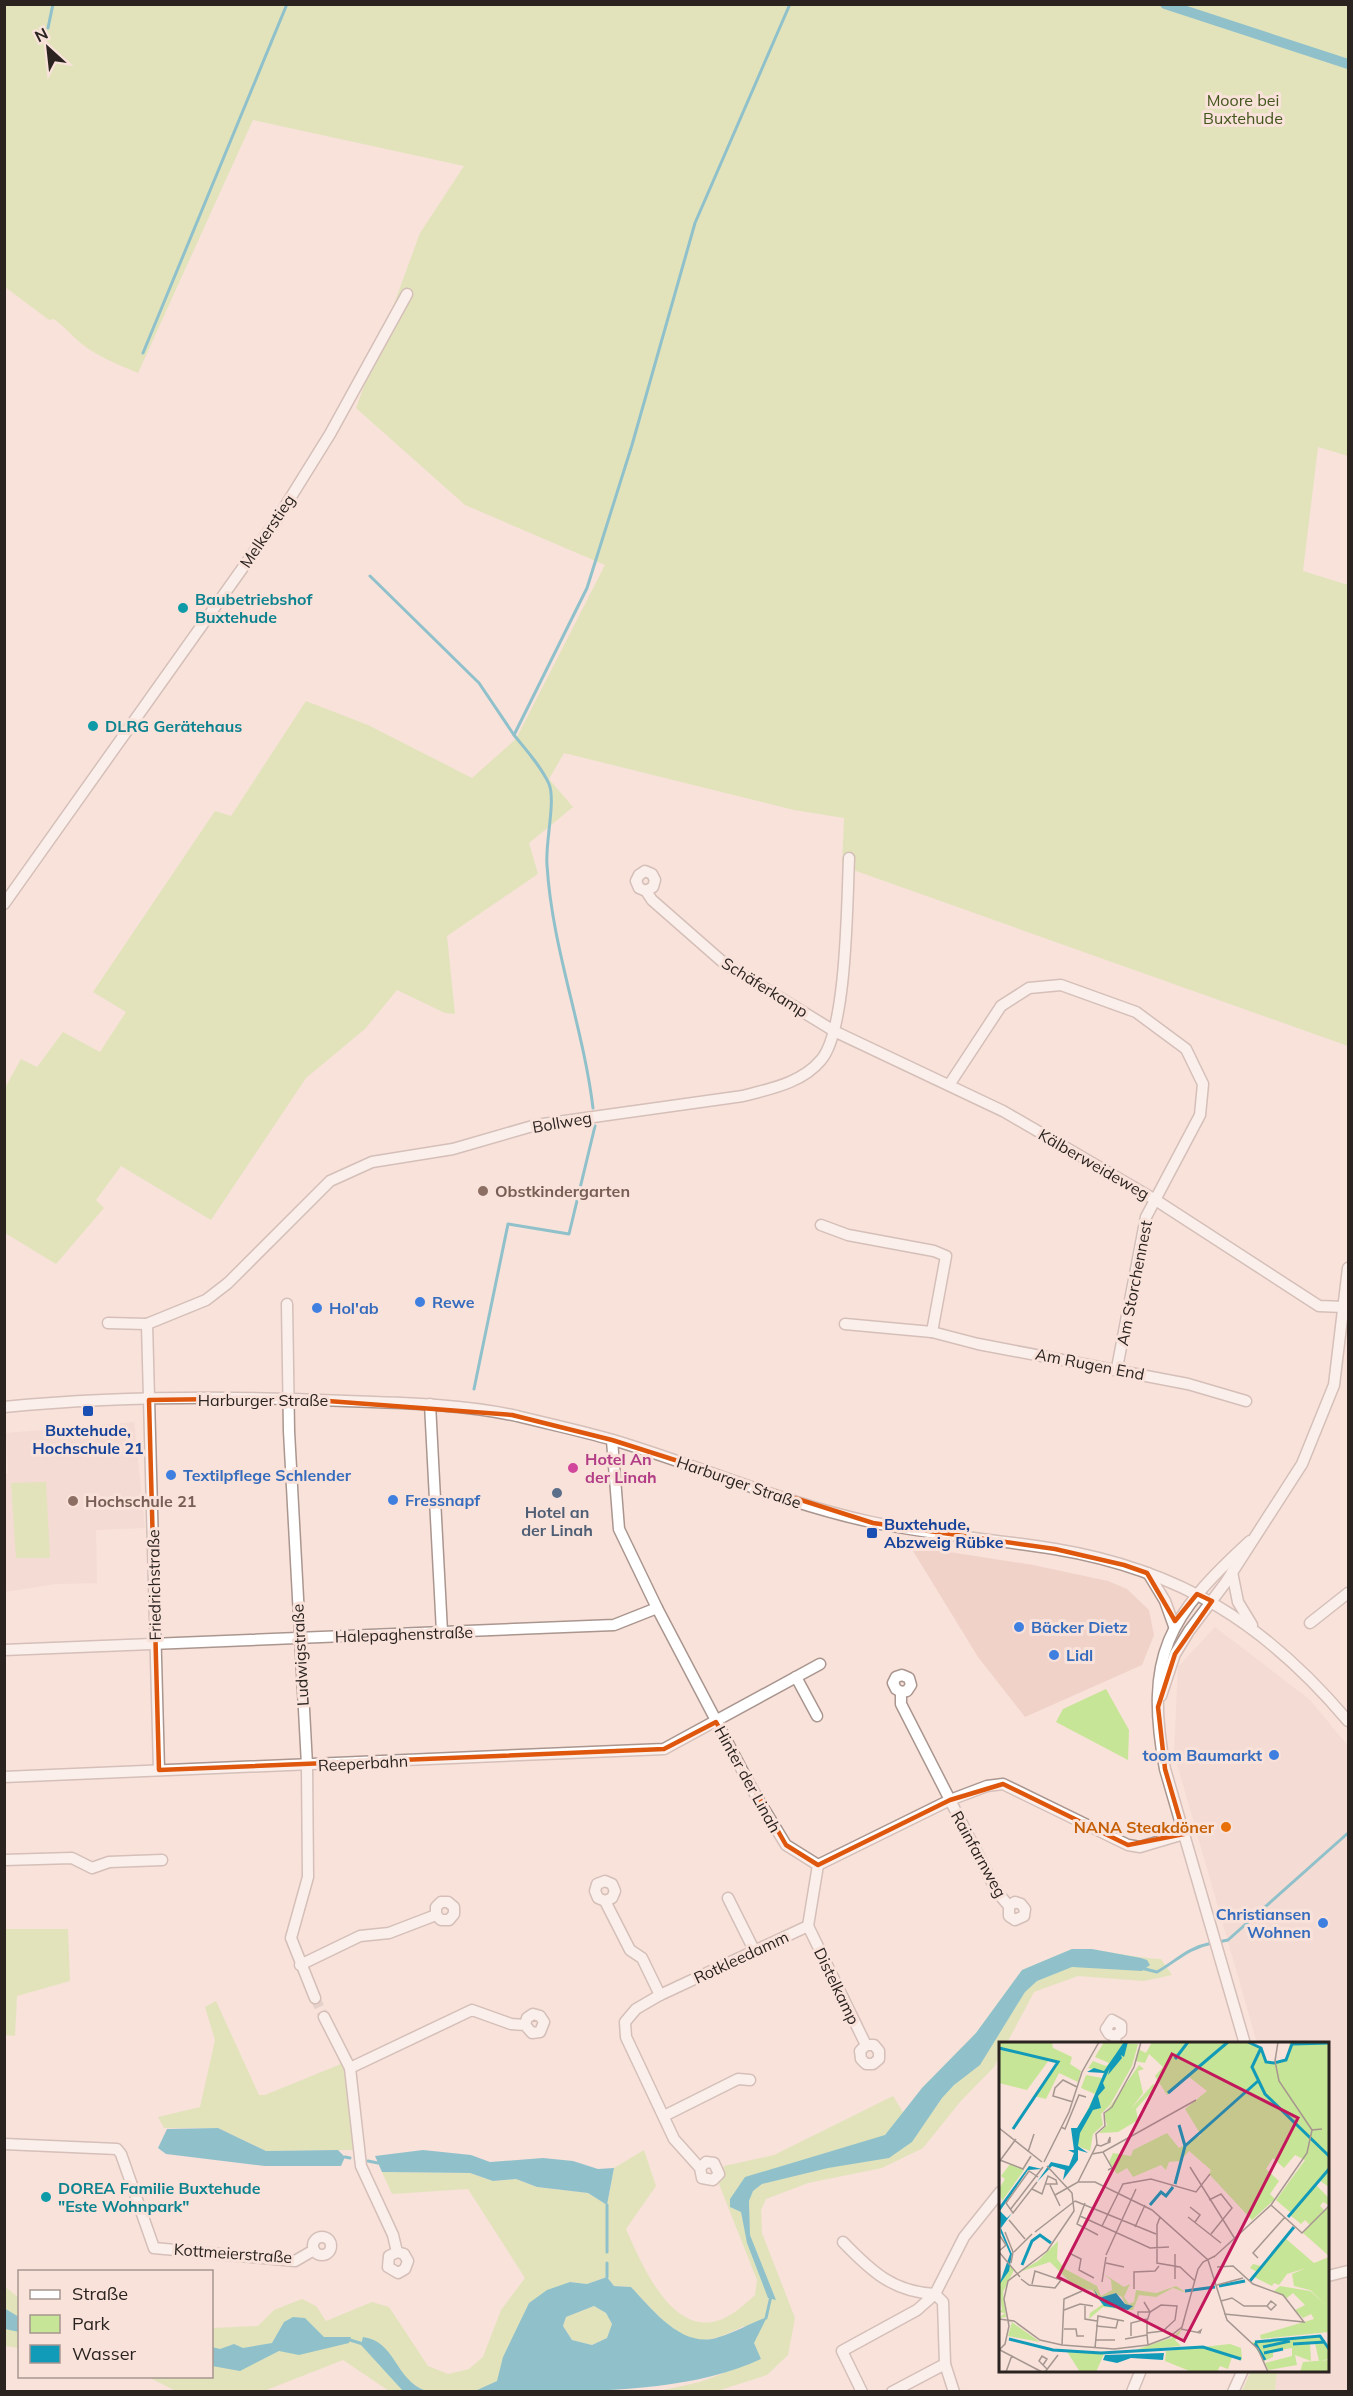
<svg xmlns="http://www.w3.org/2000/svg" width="1353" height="2396" viewBox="0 0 1353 2396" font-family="Mulish,sans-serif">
<rect width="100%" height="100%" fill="#f8e2da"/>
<g fill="#f0d2c9">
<path d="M134 1422 145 1528 96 1530 97 1583 55 1584 5 1592 4 1474 8 1473 6 1433Z"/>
<path d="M913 1551H943L1033 1565 1108 1581 1127 1589 1149 1610 1154 1635 1142 1665 1025 1717 978 1657Z"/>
<path d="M1215 1627 1310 1700 1348 1746V2391H1275L1277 2371 1328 2370V2044L1257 2043 1174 1753 1178 1667Z"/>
</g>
<g fill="#c7e596">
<path d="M5 5H1348V456L1318 447 1303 571 1348 585V1046L842 866 844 818 794 810 564 753 549 779 573 807 529 843 538 874 447 936 455 1014 445 1013 397 990 365 1029 306 1078 211 1220 121 1166 96 1200 104 1208 56 1264 5 1233V1088L21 1059 37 1067 63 1032 100 1052 126 1012 93 992 215 811 231 816 306 701 368 725 472 778 516 739 605 565 465 505 356 408 420 233 464 166 253 120 138 373C117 364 91 354 75 338 68 331 62 325 54 319L49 320 5 287Z"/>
<path d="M46 1482 50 1558H16L11 1483Z"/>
<path d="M1106 1689 1129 1730 1128 1760 1056 1722 1063 1709Z"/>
<path d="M5 1929H68L70 1981 17 1996 15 2036 5 2035Z"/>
<path d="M1072 1949C1102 1948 1131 1958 1161 1959L1172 1975 1144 1981 1078 1976 1034 1992 1007 2043 1000 2044V2055L994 2067 960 2102 923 2148 882 2168 808 2183 766 2199 761 2210 762 2233 795 2318 788 2355 767 2375 717 2391H659L700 2382 761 2359 744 2326C729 2333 709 2344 691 2339 674 2335 643 2300 631 2287L614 2286 607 2277 587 2284 570 2282 496 2391H389L343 2360 264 2391H176L148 2377 212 2376V2328L258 2326 274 2310 302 2299 316 2306 326 2321 372 2302 389 2307 428 2366 448 2374 469 2369 483 2357 501 2310 525 2278 468 2189 392 2194 382 2172 470 2173 493 2181 516 2179 537 2187 588 2193 607 2205 614 2168 644 2150 656 2186 626 2229C642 2265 676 2348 730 2315 739 2310 747 2302 755 2295L757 2280 719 2184 724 2166 774 2155 893 2096 904 2114 922 2088 976 2033 1022 1970Z"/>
<path d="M216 2001 259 2095H265L341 2064 348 2076 354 2150 266 2151 218 2128H164L158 2117 200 2107 215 2040 205 2007Z"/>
<path d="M4 2286 19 2298V2348L5 2346Z"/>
<path d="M594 2306 606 2313 612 2324 607 2338 592 2345 572 2340 563 2326 566 2317Z"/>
<path d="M1251 2371H1277L1275 2391H1242Z"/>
</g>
<g fill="#129ab9" fill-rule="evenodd">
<path d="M1072 1949H1092L1141 1958 1147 1960 1150 1965 1142 1971 1072 1967 1037 1981 1025 1992 980 2065 954 2085 942 2098 912 2142 889 2158 828 2168 762 2184 753 2191 749 2201 750 2235 776 2300 768 2298 747 2243 741 2212 730 2207V2199L745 2177 885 2135 922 2088 976 2033 1022 1970Z"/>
<path d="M218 2128 266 2151 338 2150 345 2157 341 2166H265L166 2154 158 2148 167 2129Z"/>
<path d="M423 2150 471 2155 490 2162 543 2158 573 2161 598 2169 614 2168 607 2205 588 2193 537 2187 516 2179 493 2181 470 2173 382 2172 375 2156Z"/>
<path d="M607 2277 614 2286 631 2287C653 2310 683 2350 719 2337 735 2332 751 2323 767 2317L754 2343 761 2359C683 2396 564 2392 475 2391L497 2381 503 2357 529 2303 547 2290 570 2282 587 2284ZM594 2306 606 2313 612 2324 607 2338 592 2345 572 2340 563 2326 566 2317Z"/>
<path d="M4 2308 19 2317V2332L5 2329Z"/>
<path d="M293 2317 305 2318 324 2337H351L349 2343 299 2355 279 2351 240 2371 212 2366V2347L220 2349 234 2344 243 2348 272 2343 284 2322Z"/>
<path d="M363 2337C396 2341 394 2379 426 2391H403L361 2345Z"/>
</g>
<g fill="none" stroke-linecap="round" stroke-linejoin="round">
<g stroke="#129ab9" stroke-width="3">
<path d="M48 28 53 4"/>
<path d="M143 353 287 4"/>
<path d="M370 576 479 683 514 735"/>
<path d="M593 1108C583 1026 552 948 547 865 545 843 556 801 549 784 541 766 526 750 514 735L587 588 632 445 695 223 790 4"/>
<path d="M474 1389 508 1224 569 1234 595 1126"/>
<path d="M1218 1942 1228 1940 1348 1833"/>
<path d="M1141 1968 1157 1972C1178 1960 1187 1948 1212 1943"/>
<path d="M345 2157 350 2158"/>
<path d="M368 2161 378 2163"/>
<path d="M607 2252V2205"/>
<path d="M607 2277V2263"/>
<path d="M766 2318 771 2296"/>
<path d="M350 2340 363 2344"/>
</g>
<path stroke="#129ab9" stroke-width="10" d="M1165 4 1348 64"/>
<path stroke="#cfbcb5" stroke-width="10" stroke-dasharray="10 5" stroke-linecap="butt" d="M315 1998 324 2017"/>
<g stroke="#aa968f" stroke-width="13">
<g id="minor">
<path d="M646 891 639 888 636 881 639 875 645 871 652 874 655 880 653 887 646 891 652 900 725 964 834 1031 1003 1111 1154 1199 1319 1306 1344 1307"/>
<path d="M4 904 276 521 330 434 407 294"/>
<path d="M949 1085 1001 1006 1029 988 1061 985 1136 1012 1186 1049 1203 1084 1200 1115 1146 1217 1117 1368"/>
<path d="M821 1225 848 1235 934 1251 946 1256 932 1332"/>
<path d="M287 1304 289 1431 307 1765 308 1877 291 1938 315 1998"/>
<path d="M108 1323 147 1324"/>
<path d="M845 1324 932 1332 978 1344 1188 1384 1246 1401"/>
<path d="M430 1404 442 1632"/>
<path d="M4 1407C117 1396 233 1396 346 1401 403 1403 461 1404 517 1416 549 1424 582 1431 613 1440 700 1466 783 1503 871 1522 932 1535 994 1539 1055 1549 1181 1570 1266 1624 1348 1721"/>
<path d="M612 1440 619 1529 657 1608 752 1789 786 1845 818 1865 950 1800 987 1786 1003 1784 1128 1845 1140 1847 1184 1834"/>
<path d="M1232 1572 1238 1602 1252 1625"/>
<path d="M1148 1573 1165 1601 1174 1626"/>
<path d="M1310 1623 1348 1593"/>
<path d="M4 1650 614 1625 657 1608"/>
<path d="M796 1677 817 1716"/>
<path d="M901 1692 896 1689 893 1683 896 1677 902 1675 909 1678 911 1685 907 1691 901 1692V1704L997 1892 1009 1906V1916L1015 1920 1024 1916 1025 1909 1021 1904 1015 1902 1009 1906"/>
<path d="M1161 1696 1175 1654 1189 1631 1226 1582 1302 1464 1334 1385 1348 1268"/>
<path d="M159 1770 147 1324 206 1300 228 1283 330 1181 372 1162 453 1149 536 1125 743 1096C770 1089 802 1083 821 1060 847 1030 847 901 849 858"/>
<path d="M4 1777 664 1749 820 1664"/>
<path d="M4 1860 72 1858 92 1868 109 1862 162 1860"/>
<path d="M728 1898 754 1950"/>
<path d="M605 1901 598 1898 595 1891 597 1884 605 1881 612 1884 615 1891 612 1898 605 1901 630 1950 642 1958 660 1995"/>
<path d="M808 1926 866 2045 860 2051 861 2059 866 2064H873L879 2059V2051L874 2045H866"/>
<path d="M300 1965 360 1936 389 1933 436 1915 441 1920H449L454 1914V1907L448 1902H441L436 1907V1915"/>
<path d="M324 2017 350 2068 361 2166 393 2235 397 2252 389 2256 388 2267 398 2273 405 2269 408 2261 404 2254 397 2252"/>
<path d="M1115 2036 1109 2034 1106 2029 1112 2020 1121 2025V2032L1115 2036 1116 2044"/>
<path d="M1245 2044 1165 1769C1144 1656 1168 1616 1250 1541"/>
<path d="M350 2068 472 2010 511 2024 525 2025 532 2033 540 2032 544 2022 540 2016 533 2014 527 2018 525 2025"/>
<path d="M664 2116 738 2079 750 2080"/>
<path d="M4 2144 117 2149 121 2154 154 2248 295 2261 314 2250"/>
<path d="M700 2168 706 2162 714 2163 719 2174 713 2180 702 2178 700 2168 674 2139 626 2037 625 2022 636 2009 660 1995 808 1926 818 1865"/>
<circle cx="322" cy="2246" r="9"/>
<path d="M843 2242C871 2271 893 2292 935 2294L917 2310 842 2351 862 2392"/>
<path d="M1328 2276 1348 2271"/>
<path d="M892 2392 945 2364"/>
<path d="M954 2392 945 2364 943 2302 935 2294 964 2237 1000 2192"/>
<path d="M1132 2392 1141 2370"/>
<path d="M1233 2392 1243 2370"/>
</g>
</g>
<use href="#minor" stroke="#fff" stroke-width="10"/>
</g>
<path d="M0 0H1353V2396H0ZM288 1398 512 1415 612 1440 873 1523 1055 1549 1124 1565 1147 1573 1175 1621 1197 1594 1212 1601 1175 1654 1158 1707 1165 1769 1184 1834 1128 1845 1003 1784 950 1800 818 1865 786 1845 716 1722 664 1749 159 1770 149 1400Z" fill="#f8e2da" fill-opacity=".55" fill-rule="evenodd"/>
<path fill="none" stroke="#df560d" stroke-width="4.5" stroke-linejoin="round" d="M288 1398 512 1415 612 1440 873 1523 1055 1549 1124 1565 1147 1573 1175 1621 1197 1594 1212 1601 1175 1654 1158 1707 1165 1769 1184 1834 1128 1845 1003 1784 950 1800 818 1865 786 1845 716 1722 664 1749 159 1770 149 1400Z"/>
<g fill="#0f9aa8" stroke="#f8e2da" stroke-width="2">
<circle cx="183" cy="608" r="6"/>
<circle cx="93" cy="726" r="6"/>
<circle cx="46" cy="2197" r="6"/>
</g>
<g fill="#8d6e63" stroke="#f8e2da" stroke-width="2">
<circle cx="483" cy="1191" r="6"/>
<circle cx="73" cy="1501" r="6"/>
</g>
<g fill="#3f7fe0" stroke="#f8e2da" stroke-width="2">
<circle cx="420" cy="1302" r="6"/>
<circle cx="317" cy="1308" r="6"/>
<circle cx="171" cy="1475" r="6"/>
<circle cx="393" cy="1500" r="6"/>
<circle cx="1019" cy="1627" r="6"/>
<circle cx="1054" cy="1655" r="6"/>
<circle cx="1274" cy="1755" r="6"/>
<circle cx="1323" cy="1923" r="6"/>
</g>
<g fill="#1a4fb4" stroke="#f8e2da" stroke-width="2">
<rect x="82" y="1405" width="12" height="12" rx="3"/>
<rect x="866" y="1527" width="12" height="12" rx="3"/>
</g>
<circle fill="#d1479c" stroke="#f8e2da" stroke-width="2" cx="573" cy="1468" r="6"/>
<circle fill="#5c6f8a" stroke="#f8e2da" stroke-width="2" cx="557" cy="1493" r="6"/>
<circle fill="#e8710a" stroke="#f8e2da" stroke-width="2" cx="1226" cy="1827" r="6"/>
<g text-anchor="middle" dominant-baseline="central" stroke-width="6" stroke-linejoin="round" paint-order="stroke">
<g font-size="16" fill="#43561c" stroke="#f8e2da">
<text x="1243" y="100">Moore bei<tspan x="1243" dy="18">Buxtehude</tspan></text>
</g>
<g font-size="16" fill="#2b2320" stroke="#f8e2da">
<text transform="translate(267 531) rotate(-56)">Melkerstieg</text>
<text transform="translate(765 987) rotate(32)">Schäferkamp</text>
<text transform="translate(562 1122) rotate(-10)">Bollweg</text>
<text transform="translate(1094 1164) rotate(30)">Kälberweideweg</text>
<text transform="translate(1134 1283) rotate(-79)">Am Storchennest</text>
<text transform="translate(1090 1364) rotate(11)">Am Rugen End</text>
<text x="263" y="1400">Harburger Straße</text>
<text transform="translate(739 1482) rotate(19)">Harburger Straße</text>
<text transform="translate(154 1585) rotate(-91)">Friedrichstraße</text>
<text transform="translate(404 1634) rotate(-2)">Halepaghenstraße</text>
<text transform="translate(300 1655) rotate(-93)">Ludwigstraße</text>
<text transform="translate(363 1763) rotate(-3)">Reeperbahn</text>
<text transform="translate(748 1779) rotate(61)">Hinter der Linah</text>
<text transform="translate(979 1854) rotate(61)">Rainfarnweg</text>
<text transform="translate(741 1957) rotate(-25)">Rotkleedamm</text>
<text transform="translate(837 1986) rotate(64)">Distelkamp</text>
<text transform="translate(233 2253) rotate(4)">Kottmeierstraße</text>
</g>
<g font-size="16" font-weight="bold" fill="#0d838f" stroke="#f8e2da" text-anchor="start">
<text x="195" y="599">Baubetriebshof<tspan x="195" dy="18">Buxtehude</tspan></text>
<text x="105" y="726">DLRG Gerätehaus</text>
<text x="58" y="2188">DOREA Familie Buxtehude<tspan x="58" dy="18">"Este Wohnpark"</tspan></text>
</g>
<g font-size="16" font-weight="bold" fill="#785e54" stroke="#f8e2da" text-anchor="start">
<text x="495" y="1191">Obstkindergarten</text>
<text x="85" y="1501">Hochschule 21</text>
</g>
<g font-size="16" font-weight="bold" fill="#366cbe" stroke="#f8e2da" text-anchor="start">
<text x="432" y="1302">Rewe</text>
<text x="329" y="1308">Hol'ab</text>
<text x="183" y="1475">Textilpflege Schlender</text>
<text x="405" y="1500">Fressnapf</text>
<text x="1031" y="1627">Bäcker Dietz</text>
<text x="1066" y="1655">Lidl</text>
<text x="1262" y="1755" text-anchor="end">toom Baumarkt</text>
<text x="1311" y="1914" text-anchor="end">Christiansen<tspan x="1311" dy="18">Wohnen</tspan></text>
</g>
<g font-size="16" font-weight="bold" fill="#164399" stroke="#f8e2da">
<text x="88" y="1430">Buxtehude,<tspan x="88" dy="18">Hochschule 21</tspan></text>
<text x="884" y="1524" text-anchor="start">Buxtehude,<tspan x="884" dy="18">Abzweig Rübke</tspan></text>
</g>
<g font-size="16" font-weight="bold" fill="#b23c85" stroke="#f8e2da" text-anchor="start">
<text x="585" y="1459">Hotel An<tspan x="585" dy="18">der Linah</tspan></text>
</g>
<g font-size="16" font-weight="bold" fill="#4e5e75" stroke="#f8e2da">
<text x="557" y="1512">Hotel an<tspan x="557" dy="18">der Linah</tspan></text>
</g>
<g font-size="16" font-weight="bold" fill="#c56008" stroke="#f8e2da" text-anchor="end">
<text x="1214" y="1827">NANA Steakdöner</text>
</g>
</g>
<g transform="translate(999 2042)">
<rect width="330" height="330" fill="#f8e2da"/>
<path d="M0 0H53L54 6 73 15 71 22 82 29 79 40 60 31 47 57 35 54 58 23 59 20 50 18 28 48 0 41ZM105 0 139 2 133 24 111 63 102 72 104 83 94 92 91 109 79 104 75 96 96 52 82 46 87 33 103 36 105 30 89 26 94 19 107 24 110 21 96 15ZM153 0 251 1 262 6 267 20 275 21 287 19 291 0H330V145L320 138 307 154 317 143 330 156V163L324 160 321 164 325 168 311 183 306 178 302 182 291 173 302 159 291 170 277 158 306 118 296 113 285 126 274 116 267 127 280 139 271 152 276 157 253 178 210 132 212 128 190 109 181 119 170 120 167 128 162 123 134 135 128 126 118 132 110 120 114 111 132 114 134 108 168 91 180 106 202 93 186 67 208 49 190 35 168 53 156 34 164 25 150 12 146 21 136 19 139 7 147 11ZM140 23 145 27 139 29 144 51 132 67 154 42 157 45 137 67 139 78 119 90 100 91 108 83 105 73ZM11 122 25 128 3 159 0 147 6 137 2 134ZM330 164V214L304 191ZM286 196 315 221 330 215V290L262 297 261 293 315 277 312 272 304 276 296 268 306 263 294 251 288 256 275 249 281 244 311 249 327 263 311 248 295 244 293 232 307 226 288 232 280 243 275 241 273 244 255 235 258 230 251 226 254 222 262 224ZM59 199 58 217 66 227 98 244 102 254 113 248 112 238 105 232 125 245 131 242 125 255 130 262 135 260 137 248 157 251 177 244 188 251 174 246 157 255 140 253 134 268 104 265 90 277 91 271 104 262 93 248 77 246 51 220 20 230 39 219ZM115 251 123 255 129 268 105 264 106 257ZM11 223 15 228 4 250 7 275 0 276 6 271 0 270 3 268 0 243ZM13 280 17 283 41 300 9 294ZM184 286 176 298 182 304 136 308 172 296ZM320 294 330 308V317L320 319 316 301H311L312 319 296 313 298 323 269 328 266 321 293 314V306L274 309V315L265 319 253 300ZM231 302 242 306 243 318 233 315 229 327 221 324 218 330H193L166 319 167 309ZM67 308 81 310 105 312 97 330H81ZM330 318V330H301L304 320Z" fill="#c7e596" fill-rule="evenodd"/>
<path d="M125 0H129L125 15 122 13 123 16 109 33 111 26 104 41 106 46 99 54 102 66 94 68 81 91 79 104 89 111 79 108V118L64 138 66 128 53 124 38 140 52 120 70 124 75 111 69 108H75L72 86H78L90 66 105 31 88 30 95 26 105 29ZM30 124 43 127 29 128 1 169 8 176 13 171 2 186 13 212 10 229 0 243 11 212 2 191 0 165ZM95 247 100 256 117 251 126 262 134 264 129 268 105 264 98 255ZM165 311 164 318 132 316 118 321 104 318 106 313Z" fill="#129ab9"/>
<path fill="none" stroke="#129ab9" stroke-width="3" d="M249 0 262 6 267 20 275 21 287 18 293 2 330 1M0 6 59 20 14 87M262 6 253 25 266 52 330 114M176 17 189 0M169 51 229 0M180 83 186 104M176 142 186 104 259 39M151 163 162 150 167 154 174 145M289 175 330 127M23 223 33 199 41 193 52 201M251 239 295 185M220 244 246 239M186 249 216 245M10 297 54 308 102 311 204 305 242 317M256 300 321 294 330 307M256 301 266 318M294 302 326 300M264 305 291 299M265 311 284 307"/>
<path fill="none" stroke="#a69690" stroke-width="1.5" d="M279 0 276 19 280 39 313 88M74 60 54 54 56 46 64 38 78 45M62 85 66 87 80 53 87 55M0 86 43 120M98 103 102 104 111 100V95L109 100M29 110 35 92M104 110 113 126 109 128M93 112 104 110 197 58M1 118 24 127 32 114M0 120 17 97M45 120 70 70 83 30 100 0M191 125 236 197M38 140 14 171 7 161 30 129 39 135M79 140 98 102 97 92 106 84 105 71 113 65 135 25 142 0M51 143 61 164M33 147 43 152 49 134 57 138 58 142H47M56 153 79 140H96L153 168 209 218 228 278 259 307 269 330M210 158 222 152 233 166 212 192M76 159 157 192M86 161 78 182 99 193M272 163 303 191 330 164M191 165 201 173 196 180M11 168 44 125M81 174 151 206 170 205M161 175 158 183V221L181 225 196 239M189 175 222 201M10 178 26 197M103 184 124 142 152 137 197 150 211 132M136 185 146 163M6 190 14 210 12 221M36 190 76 159M0 209 7 203 1 194M0 210 21 235M15 210 33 192M70 211 82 217 80 228 95 236M107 213 137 147M215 215 272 163 308 111 313 88 323 87M259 216 254 211 286 175M107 221 125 225M218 225 234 224 254 242 284 253 305 280 225 272M22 237 30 243 56 246 62 238 36 229 33 242M176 237V212M103 240 107 215M218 243 244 236M135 247V230L156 229 160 224M222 259 233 256 245 264H268L272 268 277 263 272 259 268 264M86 264V277L98 279M65 268 81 262 94 264M0 277 15 279 41 298 63 303 115 307 149 303 170 295 183 285 199 227 204 220 216 214M139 277V270H151L145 260M97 284 117 286 119 278M65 287H77L78 294H85M182 287 201 291 202 288 199 290M148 291 164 289 176 278 178 264 162 263 151 270 148 279V293L149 303M132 294V281L148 277M126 297 148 293M97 298H116M63 303 65 257 83 249M96 306 99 274 125 279M0 308 6 302 10 284 5 257 9 239 48 209 75 169 73 151 48 124M1 308 43 330M44 323 40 319 43 314 48 317 44 323 48 327M7 330 13 313M46 330 59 313"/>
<path fill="#c2185b" fill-opacity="0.15" stroke="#c2185b" stroke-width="3" d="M173 12 299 76 185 299 59 235Z"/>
<rect width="330" height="330" fill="none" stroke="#2b2320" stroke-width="3"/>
</g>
<rect width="1353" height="2396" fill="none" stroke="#2b2320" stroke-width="12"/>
<rect x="18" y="2270" width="195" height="108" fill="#f8e2da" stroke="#a69690" stroke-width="1.5"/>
<rect x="30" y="2290" width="30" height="9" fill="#ffffff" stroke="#a69690" stroke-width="1.5"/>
<text x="72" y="2300" font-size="18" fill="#2b2320">Straße</text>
<rect x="30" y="2315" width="30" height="18" fill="#c7e596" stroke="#a69690" stroke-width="1.5"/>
<text x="72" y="2330" font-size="18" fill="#2b2320">Park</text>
<rect x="30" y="2345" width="30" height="18" fill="#129ab9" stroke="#a69690" stroke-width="1.5"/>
<text x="72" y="2360" font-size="18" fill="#2b2320">Wasser</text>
<g transform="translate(48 48) rotate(333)" stroke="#f8e2da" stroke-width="4.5" paint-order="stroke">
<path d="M0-4.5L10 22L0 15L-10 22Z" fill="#2b2320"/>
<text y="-9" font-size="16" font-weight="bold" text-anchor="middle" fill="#2b2320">N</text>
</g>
</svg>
